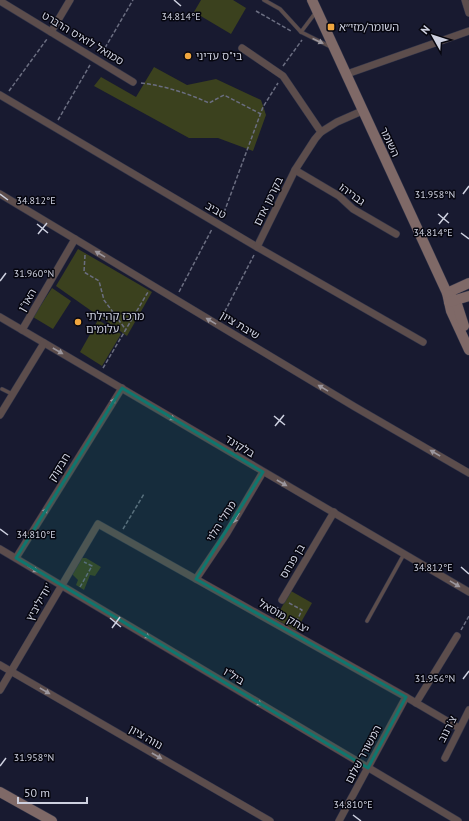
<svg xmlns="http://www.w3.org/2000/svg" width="469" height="821" viewBox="0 0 469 821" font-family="'PT Sans','Noto Sans Hebrew',sans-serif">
<rect width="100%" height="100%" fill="#181a30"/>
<g fill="#3b411e">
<path d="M201 0H233L246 8 231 34 194 12Z"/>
<path d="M154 67 187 85 216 79 261 100 266 115 253 151 218 138H189L94 86 101 77 136 97Z"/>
<path d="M78 249 152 292 127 336 56 286Z"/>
<path d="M52 288 71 301 53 329 33 317Z"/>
<path d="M98 320 121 334 102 366 80 352Z"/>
<path d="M81 558H86L101 567 95 576 90 575 84 590 76 585 78 580 72 574Z"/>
<path d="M291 591 312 603 296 631 275 619Z"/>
</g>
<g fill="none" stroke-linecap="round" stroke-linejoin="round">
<g stroke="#313449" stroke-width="4.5">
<g id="lane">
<path d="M264 0 280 9 301 32 331 47"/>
<path d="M301 32 316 12"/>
<path d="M2 389 12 394"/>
<path d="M367 621 404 554"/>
</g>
</g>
<g stroke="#313449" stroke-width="8">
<g id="street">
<path d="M465 0 469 13"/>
<path d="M0 1 133 82"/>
<path d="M51 32 70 0"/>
<path d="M242 48 283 76 321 132"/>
<path d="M347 74 469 31"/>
<path d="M0 95 257 247 423 342"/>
<path d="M295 170 339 196 353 209 396 234"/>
<path d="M0 194 355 407 469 473"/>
<path d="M257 247 295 170 315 139 321 132 337 122 362 111"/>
<path d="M0 317 469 592"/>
<path d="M22 330 75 239"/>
<path d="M0 415 44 343"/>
<path d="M0 549 458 821"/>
<path d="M16 558 122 388"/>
<path d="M196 579 227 533 263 472"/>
<path d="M282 600 334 512"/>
<path d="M0 665 270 821"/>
<path d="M0 690 98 524 406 697 459 728"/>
<path d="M416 703 457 636"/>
<path d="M445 758 469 710"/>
<path d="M339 821 406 697"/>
</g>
</g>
<g stroke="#313449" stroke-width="11">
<g id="secondary">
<path d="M312 0 447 293 451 311 469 350"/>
<path d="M447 293 469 283"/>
<path d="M449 295 456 301 464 326"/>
<path d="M449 302 469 296"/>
<path d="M0 792 52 821"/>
</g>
</g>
<g stroke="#6b6e81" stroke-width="1.5" stroke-dasharray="4 2" stroke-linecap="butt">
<path d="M256 11 291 31"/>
<path d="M102 53 133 0"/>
<path d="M283 66 302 40"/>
<path d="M141 83C165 86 187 93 209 103L224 95 261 114"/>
<path d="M9 91 47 39"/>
<path d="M58 120 90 65"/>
<path d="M222 218 263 107 278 83"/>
<path d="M85 255 84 272 99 281 104 300 126 330"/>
<path d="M179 292 212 229"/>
<path d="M222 317 254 255"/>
<path d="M103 368 148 292"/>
<path d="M123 529 144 494"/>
<path d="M80 587 92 566 84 562"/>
<path d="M289 603 302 610 295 625"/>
<path d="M274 614 278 607"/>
<path d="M461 630 469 616"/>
</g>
<use href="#lane" stroke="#5c4d4c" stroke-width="3.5"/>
<use href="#street" stroke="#5c4d4c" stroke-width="7"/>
<use href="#secondary" stroke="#7f6967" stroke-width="10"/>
</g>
<defs><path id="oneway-solid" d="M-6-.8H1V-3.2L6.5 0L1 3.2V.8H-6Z"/></defs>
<g fill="#9b969d">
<use href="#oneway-solid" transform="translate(318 41) rotate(25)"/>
<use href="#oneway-solid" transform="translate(100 254) rotate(-149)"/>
<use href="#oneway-solid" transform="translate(211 321) rotate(-149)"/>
<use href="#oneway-solid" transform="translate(58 351) rotate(30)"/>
<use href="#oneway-solid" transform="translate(323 388) rotate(-149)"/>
<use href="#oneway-solid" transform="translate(112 403) rotate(-58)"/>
<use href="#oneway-solid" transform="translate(170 417) rotate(31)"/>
<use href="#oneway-solid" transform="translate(435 453) rotate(-150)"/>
<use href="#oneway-solid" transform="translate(282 483) rotate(30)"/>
<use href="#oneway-solid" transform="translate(44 513) rotate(-58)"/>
<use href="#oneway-solid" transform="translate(236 518) rotate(121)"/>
<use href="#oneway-solid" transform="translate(33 569) rotate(31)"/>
<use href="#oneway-solid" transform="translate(455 584) rotate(31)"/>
<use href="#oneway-solid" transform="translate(145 635) rotate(31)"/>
<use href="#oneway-solid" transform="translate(45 691) rotate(30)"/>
<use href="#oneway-solid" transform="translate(257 702) rotate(31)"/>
<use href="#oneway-solid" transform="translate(157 756) rotate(30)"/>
</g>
<path fill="#0f766e" fill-opacity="0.2" stroke="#0f766e" stroke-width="3" stroke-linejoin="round" d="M122 388 263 472 196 579 406 697 368 768 16 558Z"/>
<path fill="none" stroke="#ced1e0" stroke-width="1.5" d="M174 0 181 6M0 194 8 200M463 194 469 186M438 214 449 223M37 224 48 233M439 224 448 213M461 233 469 239M38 234 47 223M0 281 6 273M274 416 285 425M275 426 284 415M0 529 8 535M461 567 469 574M110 618 121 627M112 628 120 617M463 679 469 671M0 766 6 758M353 815 361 821"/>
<g fill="#f0a63f" stroke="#06060f" stroke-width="1.5">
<rect x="327" y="23" width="8" height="8" rx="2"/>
<circle cx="188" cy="56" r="4"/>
<circle cx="78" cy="322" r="4"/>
</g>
<g text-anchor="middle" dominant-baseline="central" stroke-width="3" stroke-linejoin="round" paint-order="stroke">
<g font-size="11" fill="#ced1e0" stroke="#06060f" text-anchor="start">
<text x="339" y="27">השומר/מזי״א</text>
<text x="196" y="56">בי"ס עדיני</text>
<text x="86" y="316">מרכז קהילתי<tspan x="86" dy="13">עלומים</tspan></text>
</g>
<g font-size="11" fill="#ced1e0" stroke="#06060f">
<text transform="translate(83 38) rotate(31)">סמואל לואיס הרברט</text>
<text transform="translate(390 142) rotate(65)">השומר</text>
<text transform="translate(352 194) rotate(37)">גבריהו</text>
<text transform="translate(268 201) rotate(-64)">בקרמן אדם</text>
<text transform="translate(216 210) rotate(31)">טביב</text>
<text transform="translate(27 300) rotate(-60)">האו"ן</text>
<text transform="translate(240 325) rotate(31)">שיבת ציון</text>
<text transform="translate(240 446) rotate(31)">בלקינד</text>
<text transform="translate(59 467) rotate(-58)">חבקוק</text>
<text transform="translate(221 521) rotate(-58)">מחלי הלוי</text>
<text transform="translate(292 561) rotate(-59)">בן פנחס</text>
<text transform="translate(39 602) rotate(-60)">יודיליביץ'</text>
<text transform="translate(284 616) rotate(30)">יצחק מוסאל</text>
<text transform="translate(234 676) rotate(31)">ביל"ו</text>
<text transform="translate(447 729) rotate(-63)">צ'רנוב</text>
<text transform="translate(146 737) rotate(30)">נווה ציון</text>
<text transform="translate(363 754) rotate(-62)">המשורר שלום</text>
</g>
</g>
<g font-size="10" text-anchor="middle" fill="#ced1e0" stroke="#06060f" stroke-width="3" stroke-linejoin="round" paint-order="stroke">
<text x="181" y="20">34.814°E</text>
<text x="435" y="198">31.958°N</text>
<text x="36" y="204">34.812°E</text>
<text x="433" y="236">34.814°E</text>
<text x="34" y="277">31.960°N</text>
<text x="36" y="538">34.810°E</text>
<text x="433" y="571">34.812°E</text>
<text x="435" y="682">31.956°N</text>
<text x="34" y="761">31.958°N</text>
<text x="353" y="808">34.810°E</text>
</g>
<g transform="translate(433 36) rotate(309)" stroke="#06060f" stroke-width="3" paint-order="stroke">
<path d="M0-3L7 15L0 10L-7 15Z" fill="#ced1e0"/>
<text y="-6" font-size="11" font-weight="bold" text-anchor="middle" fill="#ced1e0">N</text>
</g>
<path d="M18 797v6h69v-6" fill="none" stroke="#ced1e0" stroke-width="2"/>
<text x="24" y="797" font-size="12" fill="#ced1e0" stroke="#06060f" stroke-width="3" paint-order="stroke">50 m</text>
</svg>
